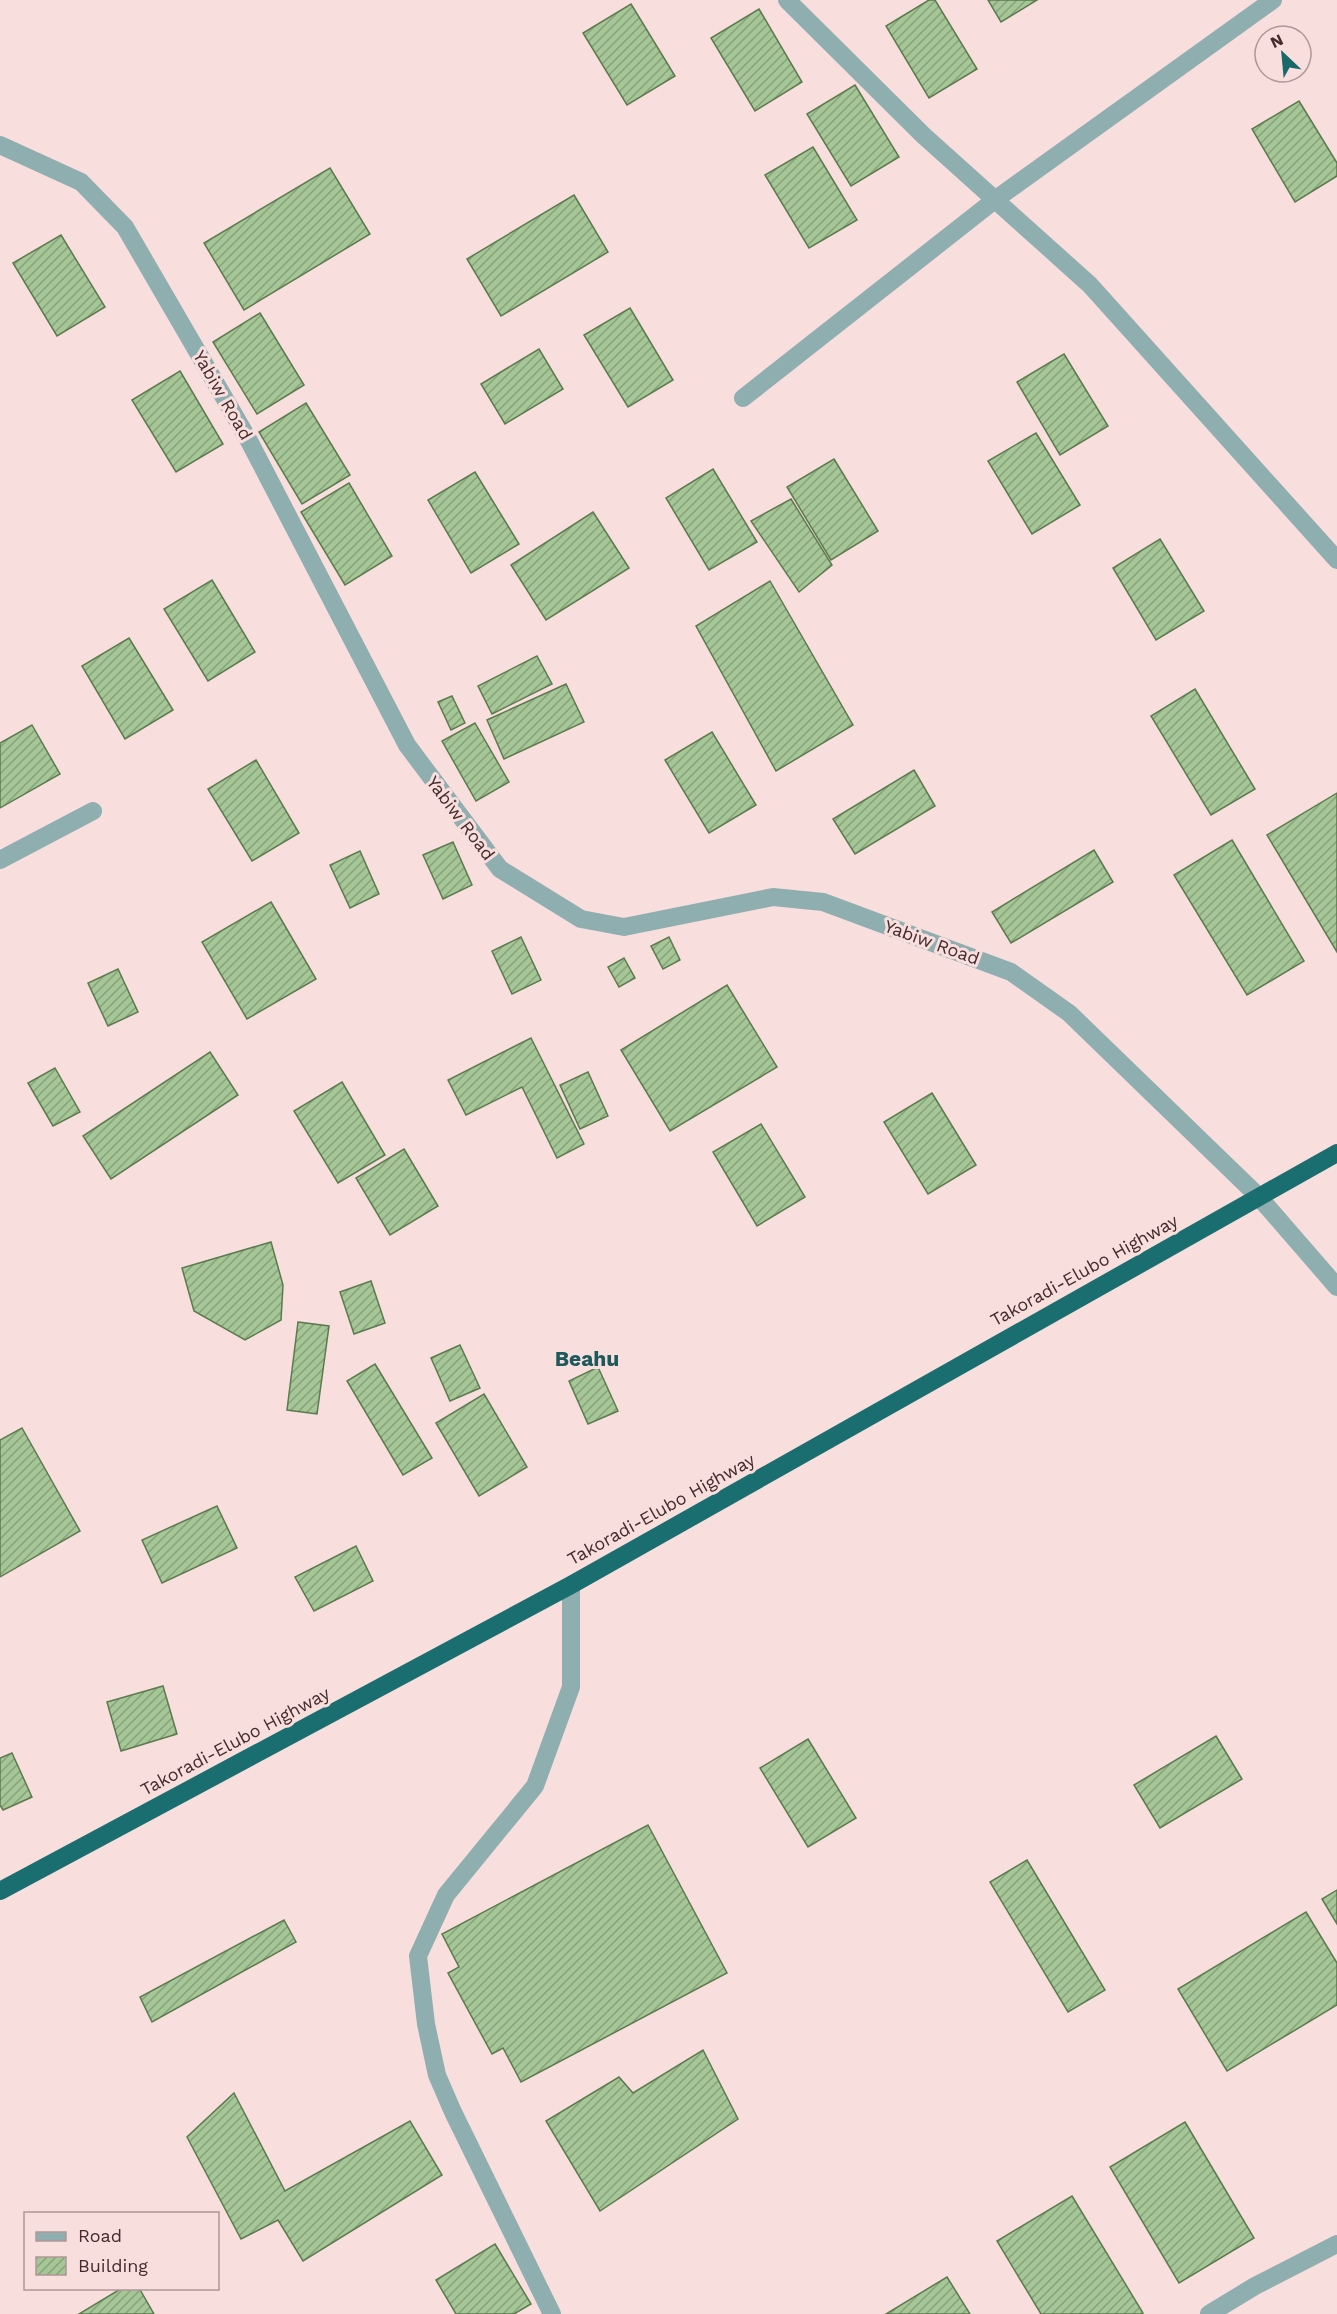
<svg xmlns="http://www.w3.org/2000/svg" width="1337" height="2314" viewBox="0 0 1337 2314" font-family="'Work Sans',sans-serif">
<defs>
<pattern id="building-hatch" width="6" height="6" patternUnits="userSpaceOnUse" patternTransform="scale(1.5)"><rect width="6" height="6" fill="#a5c797"/><path d="M-1 1l2-2M0 6l6-6M5 7l2-2" fill="none" stroke="#88a27b"/></pattern>
</defs>
<rect width="100%" height="100%" fill="#f9dede"/>
<g fill="url(#building-hatch)" stroke="#5b7a4d" stroke-width="1.5">
<path d="M929 0H935L977 69 929 98 886 26Z"/>
<path d="M988 0H1037L1001 22Z"/>
<path d="M631 4 675 76 627 105 583 33Z"/>
<path d="M759 9 802 82 755 111 711 38Z"/>
<path d="M855 85 899 157 851 186 807 114Z"/>
<path d="M1299 101 1337 163V176L1295 202 1252 129Z"/>
<path d="M813 147 857 220 809 248 765 175Z"/>
<path d="M330 168 370 234 244 310 204 243Z"/>
<path d="M574 195 608 252 501 316 467 259Z"/>
<path d="M61 235 105 307 57 336 13 263Z"/>
<path d="M630 308 673 380 628 407 584 335Z"/>
<path d="M260 313 304 385 257 414 213 342Z"/>
<path d="M539 349 563 389 505 424 481 384Z"/>
<path d="M1064 354 1108 426 1060 455 1017 382Z"/>
<path d="M180 371 223 444 176 472 132 400Z"/>
<path d="M306 403 350 475 302 504 259 432Z"/>
<path d="M1036 433 1080 505 1032 534 988 461Z"/>
<path d="M834 459 878 531 831 560 787 487Z"/>
<path d="M713 469 757 542 709 570 666 498Z"/>
<path d="M475 472 519 544 471 573 428 500Z"/>
<path d="M349 483 392 556 345 585 301 512Z"/>
<path d="M791 499 832 565 799 592 751 521Z"/>
<path d="M593 512 629 568 546 620 511 565Z"/>
<path d="M1160 539 1204 611 1156 640 1113 568Z"/>
<path d="M212 580 255 652 208 681 164 609Z"/>
<path d="M770 581 853 725 776 771 696 626Z"/>
<path d="M129 638 173 710 125 739 82 666Z"/>
<path d="M537 656 552 684 492 714 478 686Z"/>
<path d="M566 684 584 722 504 759 487 720Z"/>
<path d="M1195 689 1255 789 1211 815 1151 716Z"/>
<path d="M452 696 465 723 451 730 438 702Z"/>
<path d="M475 723 509 782 476 801 442 741Z"/>
<path d="M32 725 60 774 0 808V743Z"/>
<path d="M712 732 756 805 709 833 665 760Z"/>
<path d="M256 760 299 833 252 861 208 789Z"/>
<path d="M914 770 935 806 855 854 833 819Z"/>
<path d="M1337 793V952L1267 835Z"/>
<path d="M1232 840 1304 961 1247 995 1174 875Z"/>
<path d="M453 842 472 885 443 899 423 855Z"/>
<path d="M1094 850 1113 882 1011 943 992 912Z"/>
<path d="M360 851 379 894 350 908 330 865Z"/>
<path d="M271 902 316 979 247 1019 202 942Z"/>
<path d="M521 937 541 980 512 994 492 951Z"/>
<path d="M669 937 680 960 663 969 651 946Z"/>
<path d="M624 958 635 978 619 987 608 967Z"/>
<path d="M118 969 138 1012 108 1026 88 983Z"/>
<path d="M727 985 777 1067 670 1131 621 1050Z"/>
<path d="M531 1038 584 1144 557 1158 522 1087 466 1115 448 1080Z"/>
<path d="M210 1052 238 1095 111 1179 83 1136Z"/>
<path d="M55 1068 80 1112 53 1126 28 1083Z"/>
<path d="M588 1072 608 1116 580 1129 560 1085Z"/>
<path d="M342 1082 385 1155 338 1183 294 1111Z"/>
<path d="M932 1093 976 1165 928 1194 884 1122Z"/>
<path d="M761 1124 805 1197 757 1226 713 1152Z"/>
<path d="M404 1149 438 1206 390 1235 356 1178Z"/>
<path d="M271 1242 283 1285 281 1320 245 1340 194 1311 182 1268Z"/>
<path d="M371 1281 385 1323 354 1334 340 1292Z"/>
<path d="M298 1322 329 1326 317 1414 287 1410Z"/>
<path d="M460 1345 480 1388 450 1401 431 1358Z"/>
<path d="M375 1364 432 1458 403 1475 347 1381Z"/>
<path d="M598 1367 618 1411 588 1424 569 1381Z"/>
<path d="M484 1394 527 1467 479 1496 436 1423Z"/>
<path d="M22 1428 80 1531 0 1577V1440Z"/>
<path d="M217 1506 237 1548 162 1583 142 1540Z"/>
<path d="M356 1546 373 1581 314 1611 295 1577Z"/>
<path d="M163 1686 177 1734 121 1751 107 1702Z"/>
<path d="M1216 1736 1242 1779 1160 1828 1134 1785Z"/>
<path d="M808 1739 856 1818 808 1847 760 1768Z"/>
<path d="M12 1753 32 1797 3 1810 0 1805V1758Z"/>
<path d="M648 1825 727 1973 521 2082 503 2048 492 2054 448 1973 459 1967 442 1934Z"/>
<path d="M1027 1860 1105 1990 1068 2012 990 1882Z"/>
<path d="M1337 1890V1924L1322 1899Z"/>
<path d="M1306 1912 1337 1963V2005L1227 2071 1178 1989Z"/>
<path d="M284 1920 296 1942 152 2022 140 1997Z"/>
<path d="M703 2050 738 2119 600 2211 546 2121 619 2077 633 2093Z"/>
<path d="M234 2093 285 2191 410 2121 442 2175 303 2261 278 2220 241 2239 187 2137Z"/>
<path d="M1185 2122 1254 2238 1179 2283 1110 2167Z"/>
<path d="M1072 2196 1143 2313 1140 2314H1041L997 2241Z"/>
<path d="M495 2244 531 2304 514 2314H456L436 2280Z"/>
<path d="M947 2277 970 2314H886Z"/>
<path d="M122 2288H139L154 2314H79Z"/>
</g>
<g fill="none" stroke-linecap="round" stroke-linejoin="round">
<g stroke="#8faeaf" stroke-width="18">
<path d="M787 0 923 135 1090 285 1337 560"/>
<path d="M0 145 81 182 125 227 247 437 407 745 500 869 581 919 624 927 773 897 823 902 1011 972 1069 1013 1258 1196 1337 1287"/>
<path d="M743 398 996 199 1273 0"/>
<path d="M0 860 93 811"/>
<path d="M552 2314 453 2112 437 2075 426 2024 418 1956 446 1895 535 1786 571 1687V1585"/>
<path d="M1209 2314 1255 2286 1337 2244"/>
</g>
<path stroke="#1a6e70" stroke-width="18" d="M0 1891 571 1585 1337 1153"/>
</g>
<g text-anchor="middle" dominant-baseline="central" stroke-width="6" stroke-linejoin="round" paint-order="stroke">
<g font-size="18" fill="#442b2c" stroke="#f9dede">
<text transform="translate(223 395) rotate(60)">Yabiw Road</text>
<text transform="translate(461 818) rotate(53)">Yabiw Road</text>
<text transform="translate(932 942) rotate(20)">Yabiw Road</text>
<text transform="translate(1084 1270) rotate(-29)">Takoradi-Elubo Highway</text>
<text transform="translate(661 1509) rotate(-29)">Takoradi-Elubo Highway</text>
<text transform="translate(235 1741) rotate(-28)">Takoradi-Elubo Highway</text>
</g>
<g font-size="21" font-weight="bold" fill="#1d595a" stroke="#f9dede">
<text x="587" y="1358">Beahu</text>
</g>
</g>
<rect x="24" y="2212" width="195" height="78" fill="#f9dede" stroke="#b19697" stroke-width="1.5"/>
<rect x="36" y="2232" width="30" height="9" fill="#8faeaf" stroke="#b19697" stroke-width="1.5"/>
<text x="78" y="2242" font-size="18" fill="#442b2c">Road</text>
<rect x="36" y="2257" width="30" height="18" fill="url(#building-hatch)" stroke="#b19697" stroke-width="1.5"/>
<text x="78" y="2272" font-size="18" fill="#442b2c">Building</text>
<g transform="translate(1283 54) rotate(334)"><circle r="28" fill="#f9dede" stroke="#b19697" stroke-width="1.5"/>
<path d="M0-4.5L10 22L0 15L-10 22Z" fill="#1a6869"/>
<text y="-9" font-size="16" font-weight="bold" text-anchor="middle" fill="#442b2c">N</text>
</g>
</svg>
